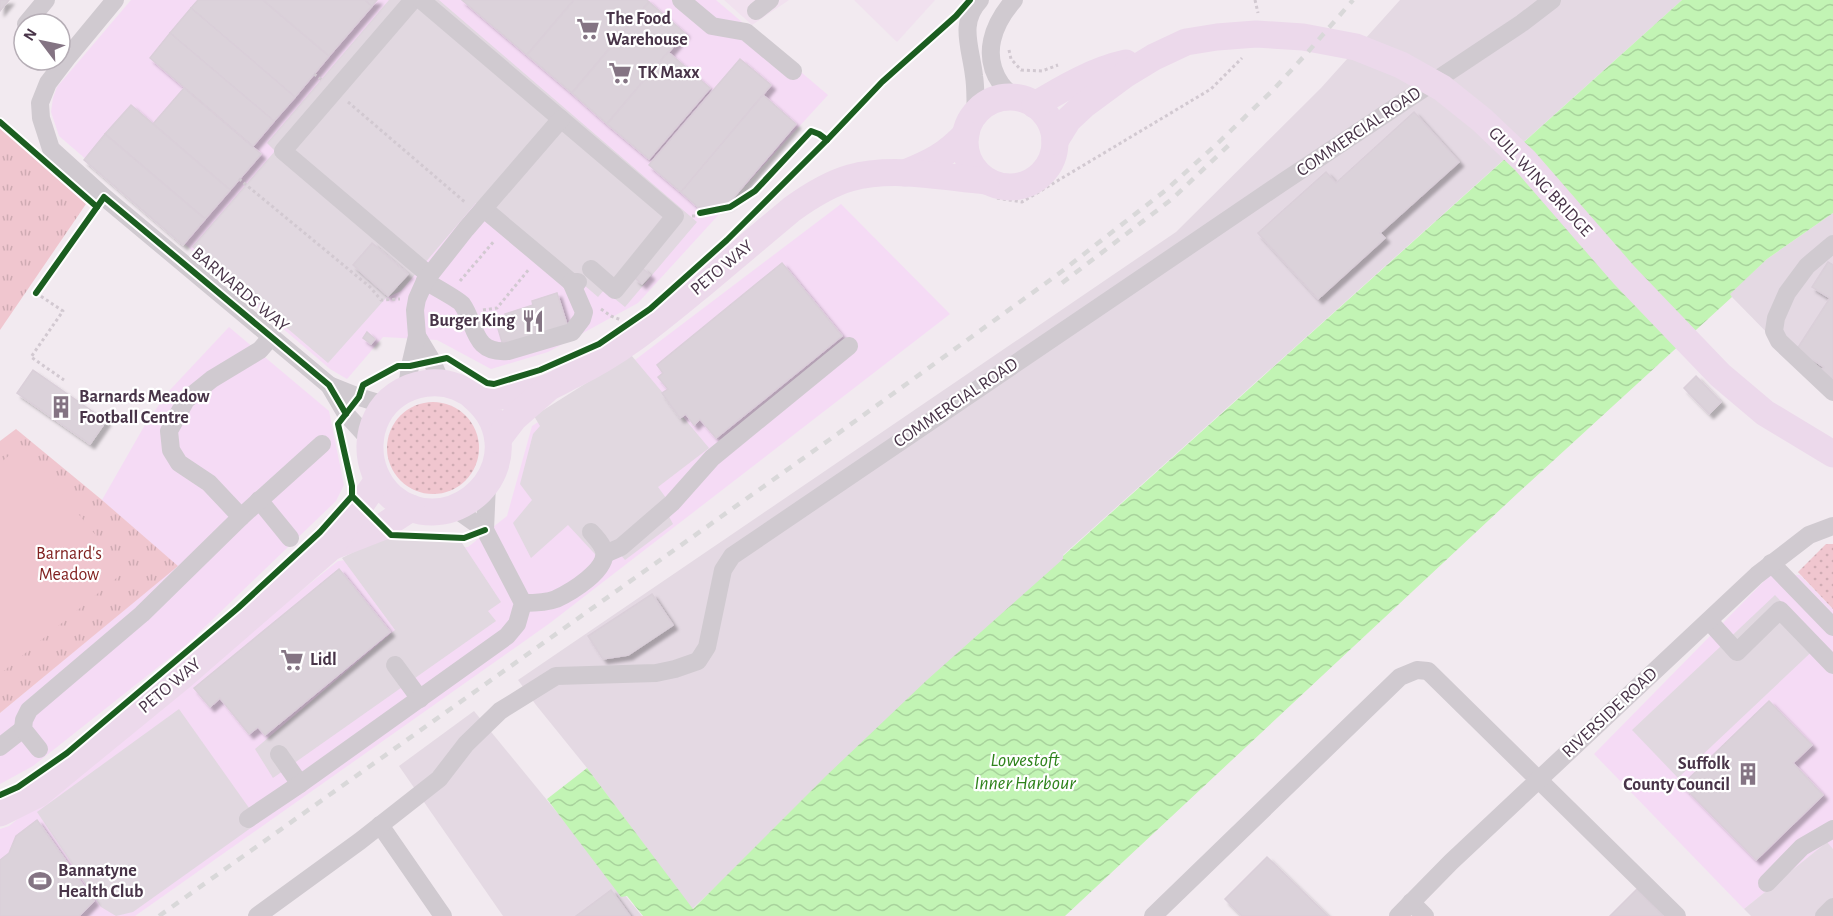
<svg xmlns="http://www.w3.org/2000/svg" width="1833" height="916" viewBox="0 0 1833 916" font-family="'Alegreya Sans',sans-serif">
<defs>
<pattern id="grass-dots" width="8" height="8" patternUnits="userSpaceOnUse" patternTransform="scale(1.5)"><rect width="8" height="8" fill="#f0c6cf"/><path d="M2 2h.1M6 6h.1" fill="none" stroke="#cfabb3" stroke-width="1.8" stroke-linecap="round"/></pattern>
<pattern id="park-tufts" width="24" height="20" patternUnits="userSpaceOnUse" patternTransform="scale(1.5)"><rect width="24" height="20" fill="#f0c6cf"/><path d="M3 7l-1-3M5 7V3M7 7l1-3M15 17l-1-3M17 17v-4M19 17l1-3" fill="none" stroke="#cfabb3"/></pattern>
<pattern id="water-waves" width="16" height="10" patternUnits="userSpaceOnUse" patternTransform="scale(1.5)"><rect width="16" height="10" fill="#c2f4b4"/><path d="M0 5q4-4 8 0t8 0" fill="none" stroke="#a8d29c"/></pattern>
<filter id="shadow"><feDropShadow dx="4.5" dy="4.5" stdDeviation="1.5" flood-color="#0004"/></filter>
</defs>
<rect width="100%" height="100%" fill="#f2eaf0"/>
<g fill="#f1e1ef">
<path d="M724 0H789L752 25Z"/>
<path d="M854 0H935L897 42Z"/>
</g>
<g fill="#f5dbf5">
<path d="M131 0H716L828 95 638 303 548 352 491 369 437 340 383 337 347 379 330 369 59 136 51 112 53 98 57 87Z"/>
<path d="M841 204 950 314 550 623 135 916H0V829L9 826 338 561 468 547 507 516 532 426 631 363Z"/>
<path d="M229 327 329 411 344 485 336 501 186 645 33 766 0 784V713L177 566 102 500 146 423 169 391Z"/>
<path d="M1771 574 1800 575 1833 609V849L1826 843 1744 909 1594 754Z"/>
</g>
<g fill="#e4d9e3">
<path d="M1400 0H1682L1063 555 1064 559 692 909 587 768 536 705 518 680 1176 232 1321 88Z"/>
<path d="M1833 213V400L1729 294 1767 259Z"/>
<path d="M474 711 642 916H503L399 766Z"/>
<path d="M1827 842 1833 849V916H1751L1744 909Z"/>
</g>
<g fill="url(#grass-dots)">
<circle cx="433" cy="448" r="46"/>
<path d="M1826 544H1833V609L1798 572Z"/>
</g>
<g fill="url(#park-tufts)">
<path d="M0 128 86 204 0 330Z"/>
<path d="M16 429 102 500 178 566 0 713V441Z"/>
</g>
<path fill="#f0c6cf" d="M22 445 125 571 0 674V463Z"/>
<g fill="#e1d8e0">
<path d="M389 0H439L697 222 625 307 604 290 598 297 494 208 476 203 401 291 386 298 328 363 192 247 275 151 267 143Z"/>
<path d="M631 355 709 448 658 487 674 509 667 513 673 524 625 560 619 553 606 566 568 525 531 558 513 523 532 500 520 484 533 434 540 426 534 416Z"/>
<path d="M383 537 462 543 501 602 488 611 496 621 273 778 255 749 395 630 342 558Z"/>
<path d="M1775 595 1821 643 1678 778 1632 730Z"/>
<path d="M179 709 259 822 133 912 116 916 101 907 37 812Z"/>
</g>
<path fill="url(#water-waves)" d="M1682 0H1833V213L1767 259 1730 294 1732 297 1519 492 1065 916H643L627 896 621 897 547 799 587 768 693 909 826 776 927 680 1063 559V556Z"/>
<g fill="#dbd2da" stroke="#dacfd9" stroke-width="1.5" filter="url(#shadow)">
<path d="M0 0H9L0 11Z"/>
<path d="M198 0H263L329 56 295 97 191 8Z"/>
<path d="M263 0H365L372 6 329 56Z"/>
<path d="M365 0H377L372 6Z"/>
<path d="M462 0H574L527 55Z"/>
<path d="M574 0H647L649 2 572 93 527 55Z"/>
<path d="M649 2 685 33 607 124 572 93Z"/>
<path d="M191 8 295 97 274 121 170 33Z"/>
<path d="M170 33 274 121 253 146 150 58Z"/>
<path d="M668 52 710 88 649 159 607 124Z"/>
<path d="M740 59 771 85 681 192 649 165Z"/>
<path d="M184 88 261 154 230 190 153 124Z"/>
<path d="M763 95 796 124 727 205 698 207 681 192Z"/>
<path d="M131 105 230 190 205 219 105 134Z"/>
<path d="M1414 112 1459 162 1380 233 1385 238 1318 299 1258 233 1326 172 1336 183Z"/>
<path d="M105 134 205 219 183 245 84 160Z"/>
<path d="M372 243 408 274 388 296 353 265Z"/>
<path d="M1828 262 1833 265V379L1821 371 1824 367 1813 360 1810 365 1797 349 1830 298 1812 287Z"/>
<path d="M782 263 842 336 716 438 700 419 694 425 686 414 680 418 662 393 668 389 658 377 663 373 657 365Z"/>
<path d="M642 268 650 275 642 284 635 278Z"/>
<path d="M557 293 568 328 508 346 506 341 502 342 496 322 506 319 505 314 533 305 532 301Z"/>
<path d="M367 332 375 339 371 344 363 338Z"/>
<path d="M33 370 106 421 90 444 17 393Z"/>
<path d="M1696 376 1721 402 1709 414 1684 388Z"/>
<path d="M339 569 390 632 265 735 258 727 249 734 220 698 210 707 194 688Z"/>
<path d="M652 594 673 625 628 655 603 659 588 636Z"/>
<path d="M1769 701 1812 745 1793 763 1823 795 1756 860 1682 785Z"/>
<path d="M37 820 94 901 79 916H0V860L9 853 16 836Z"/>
<path d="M1267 857 1328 916H1242L1225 899Z"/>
<path d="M1637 889 1663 916H1610Z"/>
<path d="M611 890 630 916H576Z"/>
</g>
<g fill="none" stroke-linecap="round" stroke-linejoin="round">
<g stroke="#d2c9d1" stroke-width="3" stroke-dasharray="3 3" stroke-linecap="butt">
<path d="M1255 0 1258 13"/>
<path d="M1009 50 1011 59 1021 70 1042 71 1058 65"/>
<path d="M314 74 322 80"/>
<path d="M348 102 466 203"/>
<path d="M239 179 370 287 381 300 400 299"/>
<path d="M997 198 1022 202 1211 89 1242 58"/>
<path d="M692 216H696L700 213"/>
<path d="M460 281 495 240"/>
<path d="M36 293 63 311 31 357 64 380"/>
<path d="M601 309 611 316 621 320"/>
<path d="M483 310 497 308 530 268"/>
</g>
<g stroke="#d0cad0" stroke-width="18">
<path d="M115 0 67 58 48 83 40 103 41 118 51 149 104 197 329 385 346 414 369 439"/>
<path d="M413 0 283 151 429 275"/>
<path d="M421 0 675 216 615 290 591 269"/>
<path d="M681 0 712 26 746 32 793 71"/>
<path d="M1014 0C993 24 981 55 1001 84 1004 89 1010 93 1014 98"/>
<path d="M756 11 770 0"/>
<path d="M26 24 46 0"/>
<path d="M976 113C975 101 976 88 974 76 971 48 958 23 980 0"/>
<path d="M484 209 571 282H578"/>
<path d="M1833 244 1807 266 1787 293 1776 318 1774 331 1779 341 1833 392"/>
<path d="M425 281C432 285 459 300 462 304 477 325 472 354 508 351L572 332 582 319 584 312 571 282"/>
<path d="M417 336 432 361 441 383"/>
<path d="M329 385 359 397 385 405"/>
<path d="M407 388 410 366 417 336 415 310 417 299 425 281 466 229 561 119"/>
<path d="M259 500 290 538"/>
<path d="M241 517 322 444"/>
<path d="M485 530 487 484"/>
<path d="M605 554 621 547 672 503 712 458 849 346"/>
<path d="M1771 563 1833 627"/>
<path d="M523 603C533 603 546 603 556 599 571 592 608 570 604 551 602 543 596 538 591 532"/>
<path d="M1709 621 1737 652 1780 610 1833 665"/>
<path d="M395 665 420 699"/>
<path d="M0 747 23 729"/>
<path d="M39 749 23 729 24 720 29 710 142 614 241 517 209 483 179 463 171 450 169 431 186 400 212 379 260 350 272 336"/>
<path d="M279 754 300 784"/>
<path d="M248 819 300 784 507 636 517 624 523 603 485 530 454 508"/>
<path d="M380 825 443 916"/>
<path d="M1767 883 1802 847 1833 829"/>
<path d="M1411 902 1425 916"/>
<path d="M257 916 360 841 439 779 466 744 500 711 556 676 656 673 675 669 698 661 707 647 723 570 732 556 1283 182 1522 23 1552 0"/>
<path d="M1153 916 1400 677 1417 670 1428 671 1677 916"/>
<path d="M1398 916 1451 862 1757 575 1809 535 1833 526"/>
<path d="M1824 916 1833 907"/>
</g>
<g stroke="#ecd9eb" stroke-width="27">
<circle cx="1010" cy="142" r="45"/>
<path d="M1035 105C1063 88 1094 70 1126 63"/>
<path d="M1055 141 1068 120 1084 105 1126 74 1154 57 1186 42 1217 37 1256 34 1303 37 1356 47 1401 65 1442 88 1482 120 1525 161 1624 275 1720 375 1765 413 1833 454"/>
<path d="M905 173C932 162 946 155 966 134"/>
<path d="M470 394C479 402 488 410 493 422 519 483 443 540 392 497 361 470 363 418 396 395 413 383 437 379 457 387 462 389 467 393 473 394 496 398 527 396 549 387 557 384 565 379 573 375 620 353 659 320 699 287 730 261 761 235 792 209 810 196 829 184 850 178 893 166 942 177 986 181"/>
<path d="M498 439 514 418 547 389"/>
<path d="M331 547 382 527 411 508"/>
<path d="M0 813 38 794 181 677 331 547 378 480"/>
</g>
<g stroke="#d9d8d9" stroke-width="4.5" stroke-dasharray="8 8" stroke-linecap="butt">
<path d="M1062 283 1172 199 1230 144"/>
<path d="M159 916 829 440 1057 275 1166 190 1219 142 1274 89 1307 53 1353 0"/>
</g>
<g stroke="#fff" stroke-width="10">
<g id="cycleway">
<path d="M0 122 97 207 104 197 329 385 346 414"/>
<path d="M700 213 730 207 755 191 811 131 819 134 827 140"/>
<path d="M36 293 97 207"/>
<path d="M352 496 391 535 464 538 485 530"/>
<path d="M0 795 18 787 67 753 238 608 320 532 352 496V486L338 424 359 397 363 385 398 366H410L447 358 487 383 494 384 540 370 599 344 650 309 727 240 827 140 882 82 956 16 970 0"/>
</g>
</g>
<use href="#cycleway" stroke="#1b5e20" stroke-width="6"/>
</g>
<defs>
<g id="supermarket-bare" transform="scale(1.8)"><path d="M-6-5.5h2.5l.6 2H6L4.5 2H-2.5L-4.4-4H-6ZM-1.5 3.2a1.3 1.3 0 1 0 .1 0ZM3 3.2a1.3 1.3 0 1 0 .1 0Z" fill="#847483" stroke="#fff" stroke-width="2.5" paint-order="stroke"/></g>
<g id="restaurant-bare" transform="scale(1.8)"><path d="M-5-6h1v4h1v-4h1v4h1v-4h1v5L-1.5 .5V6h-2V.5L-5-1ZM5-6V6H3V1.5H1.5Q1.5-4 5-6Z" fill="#847483" stroke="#fff" stroke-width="2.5" paint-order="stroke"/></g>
<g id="building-bare" transform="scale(1.8)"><path d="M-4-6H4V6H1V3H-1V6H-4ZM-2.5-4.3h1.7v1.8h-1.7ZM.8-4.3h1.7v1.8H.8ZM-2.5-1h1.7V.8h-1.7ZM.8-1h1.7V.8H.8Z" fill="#847483" stroke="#fff" stroke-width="2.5" paint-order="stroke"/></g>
<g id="stadium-bare" transform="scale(1.8)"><path d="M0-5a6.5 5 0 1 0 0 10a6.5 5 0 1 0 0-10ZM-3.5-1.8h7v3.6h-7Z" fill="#847483" stroke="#fff" stroke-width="2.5" paint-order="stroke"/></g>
</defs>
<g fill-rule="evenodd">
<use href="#supermarket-bare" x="588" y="29"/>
<use href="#supermarket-bare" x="620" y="73"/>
<use href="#restaurant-bare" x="533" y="321"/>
<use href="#building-bare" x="61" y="407"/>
<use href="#supermarket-bare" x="292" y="660"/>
<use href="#building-bare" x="1748" y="774"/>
<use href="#stadium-bare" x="40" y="881"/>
</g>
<g text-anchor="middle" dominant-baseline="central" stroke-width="4.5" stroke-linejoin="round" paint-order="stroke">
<g font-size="18" font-weight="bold" fill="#483448" stroke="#fff" text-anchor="start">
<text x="606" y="19">The Food<tspan x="606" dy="21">Warehouse</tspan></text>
<text x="638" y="73">TK Maxx</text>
<text x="515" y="321" text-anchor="end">Burger King</text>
<text x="79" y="397">Barnards Meadow<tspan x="79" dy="21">Football Centre</tspan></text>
<text x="310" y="660">Lidl</text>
<text x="1730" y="764" text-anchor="end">Suffolk<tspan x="1730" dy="21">County Council</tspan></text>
<text x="58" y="871">Bannatyne<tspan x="58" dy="21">Health Club</tspan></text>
</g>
<g font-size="18" fill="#483448" stroke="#fff">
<text transform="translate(1359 132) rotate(-34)">COMMERCIAL ROAD</text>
<text transform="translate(1540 182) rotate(47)">GULL WING BRIDGE</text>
<text transform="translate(722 268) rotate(-40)">PETO WAY</text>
<text transform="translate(240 290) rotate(40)">BARNARDS WAY</text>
<text transform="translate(956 403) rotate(-34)">COMMERCIAL ROAD</text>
<text transform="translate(170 686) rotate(-40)">PETO WAY</text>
<text transform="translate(1610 713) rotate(-43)">RIVERSIDE ROAD</text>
</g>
<g font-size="18" fill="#812220" stroke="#fff">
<text x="69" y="554">Barnard's<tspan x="69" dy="21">Meadow</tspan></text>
</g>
<g font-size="20" font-style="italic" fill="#2e831b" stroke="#fff">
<text x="1025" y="760">Lowestoft<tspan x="1025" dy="23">Inner Harbour</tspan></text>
</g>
</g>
<g transform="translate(42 42) rotate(302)"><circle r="28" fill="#ffffff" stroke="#b6aeb6" stroke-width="1.5"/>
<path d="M0-4.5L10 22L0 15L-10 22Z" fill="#847483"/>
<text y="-9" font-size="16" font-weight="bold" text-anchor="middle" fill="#483448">N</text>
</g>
</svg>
